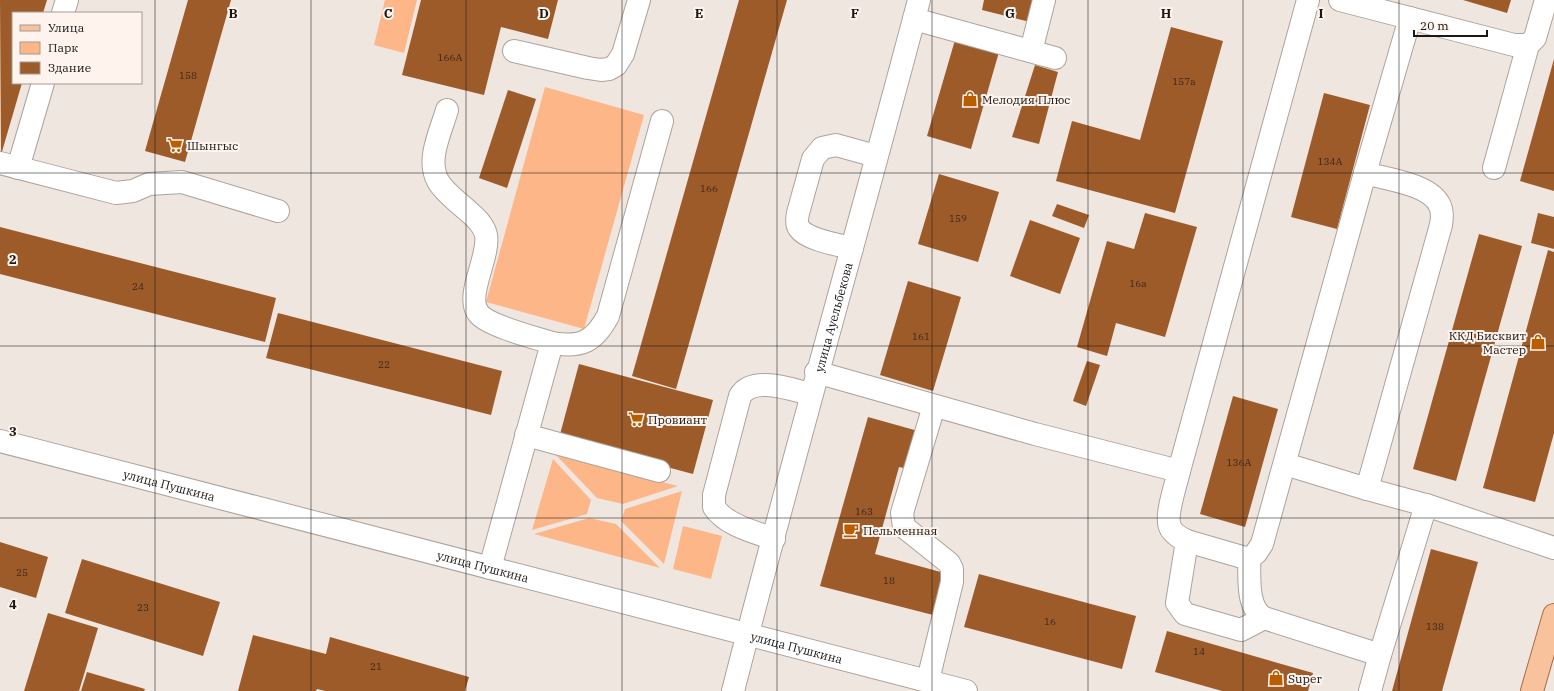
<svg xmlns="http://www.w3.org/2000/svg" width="1554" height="691" viewBox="0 0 1554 691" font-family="'IBM Plex Serif',serif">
<rect width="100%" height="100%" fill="#f0e6e0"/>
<g fill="#fdb687">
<path d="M385 0H417L404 53 374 45Z"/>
<path d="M545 87 644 115 584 329 486 302Z"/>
<path d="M556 455 678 486 623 504 597 498Z"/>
<path d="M553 459 591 500 587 514 532 530Z"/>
<path d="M682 491 664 564 621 521 625 509Z"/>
<path d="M589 518 616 524 660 568 534 534Z"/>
<path d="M683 526 722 536 711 579 673 569Z"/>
</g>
<g fill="#9e5b2a">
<path d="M0 0H47L43 13H13V83H22L1 155Z"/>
<path d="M188 0H231L185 162 145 151Z"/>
<path d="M421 0H558L548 39 501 27 484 95 402 75Z"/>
<path d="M739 0H787L676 389 632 376Z"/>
<path d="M984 0H1040L1034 23 982 10Z"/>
<path d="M1463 0H1511L1507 13Z"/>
<path d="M1171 27 1223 41 1175 213 1056 181 1072 121 1140 140Z"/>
<path d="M955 40 999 52 971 149 927 136Z"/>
<path d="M1554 59V191L1520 181Z"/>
<path d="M1035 65 1058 72 1039 144 1012 137Z"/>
<path d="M508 90 536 99 507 188 479 178Z"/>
<path d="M1324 93 1370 105 1337 229 1291 217Z"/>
<path d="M939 174 999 192 978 262 918 244Z"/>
<path d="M1057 204 1089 215 1084 228 1052 216Z"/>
<path d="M1145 213 1197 227 1165 337 1116 323 1107 356 1077 347 1107 241 1134 249Z"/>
<path d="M1538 213 1554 217V249L1531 243Z"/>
<path d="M1030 220 1080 238 1060 294 1010 276Z"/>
<path d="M0 227 276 298 265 342 0 274Z"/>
<path d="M1479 234 1522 246 1456 481 1413 469Z"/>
<path d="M1548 250 1554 252V433L1535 502 1483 488Z"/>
<path d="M908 281 961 297 933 391 880 375Z"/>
<path d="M278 313 502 371 491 415 266 358Z"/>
<path d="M1087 361 1100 365 1086 406 1073 401Z"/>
<path d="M579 364 713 400 693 474 559 438Z"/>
<path d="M1233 396 1278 409 1245 527 1200 514Z"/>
<path d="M868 417 918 431 908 469 899 467 875 554 948 574 937 616 820 586Z"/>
<path d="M0 542 48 557 36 598 0 587Z"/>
<path d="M1431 549 1478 562 1442 691H1392Z"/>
<path d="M82 559 220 602 203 656 65 613Z"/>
<path d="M979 574 1136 616 1122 669 964 627Z"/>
<path d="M48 613 98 628 79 691H24Z"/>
<path d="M1167 631 1313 673 1308 691H1222L1155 672Z"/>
<path d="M253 635 326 654 330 637 469 677 465 691H325L317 689 316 691H238Z"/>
<path d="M87 672 145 689 144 691H81Z"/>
</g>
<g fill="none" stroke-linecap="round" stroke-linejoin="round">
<g stroke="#ada39d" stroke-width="24">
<g id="minor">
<path d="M1308 0 1179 471C1176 485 1165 515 1170 527 1173 534 1181 538 1187 541L1249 559 1256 553 1262 544 1365 173 1410 18"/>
<path d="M1340 0 1514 45H1528L1535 38 1546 0"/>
<path d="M63 13 67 0"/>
<path d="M914 19 1055 58"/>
<path d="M514 51 588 68 601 70 609 69 616 65 623 54 639 0"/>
<path d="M1031 51 1044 0"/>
<path d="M447 110C441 131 426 160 438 181 444 192 458 202 468 211 475 217 484 225 486 235 490 257 464 297 479 314 489 326 536 338 552 343L490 568"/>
<path d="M0 163 116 193 133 191 149 184 182 182 278 211"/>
<path d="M18 168 43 83"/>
<path d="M1494 168 1528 45"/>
<path d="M1365 173C1386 179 1431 184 1440 206 1443 212 1442 219 1441 225L1367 489 1426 505 1554 548"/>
<path d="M852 248C839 245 807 240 799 228 796 224 797 218 798 213L813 159 822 148 836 145 876 156"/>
<path d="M552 343C581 348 594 342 608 316L662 121"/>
<path d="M816 372 1035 434 1179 471"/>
<path d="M526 435 659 471"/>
<path id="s1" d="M0 441 966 691"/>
<path d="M1285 464 1367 489"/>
<path d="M774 539C755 532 725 525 714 507V495L740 396C753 375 792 390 811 394"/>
<path d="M1187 541 1177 603 1185 614 1241 630 1264 618"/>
<path d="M1249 559C1250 578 1246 607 1264 618L1380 655"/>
<path d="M928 680 952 582V569L949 563 904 527 902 513 934 406"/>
<path id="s2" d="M733 691C792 460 858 231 919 0"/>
<path d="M1370 691 1380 655 1426 505"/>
</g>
</g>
<g stroke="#a86c42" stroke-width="24">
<path id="major" d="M1532 691 1554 615"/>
</g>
<use href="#minor" stroke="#fff" stroke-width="22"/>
<use href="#major" stroke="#f8c29c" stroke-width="22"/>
</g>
<path fill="none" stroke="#1b1715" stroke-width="1" stroke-opacity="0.55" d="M155 0V691M311 0V691M466 0V691M622 0V691M777 0V691M932 0V691M1088 0V691M1243 0V691M1399 0V691M0 173H1554M0 346H1554M0 518H1554"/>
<defs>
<g id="shop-bare" transform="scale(1.2)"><path d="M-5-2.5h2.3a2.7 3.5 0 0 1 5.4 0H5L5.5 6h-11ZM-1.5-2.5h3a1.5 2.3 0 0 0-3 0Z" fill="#b85d00" stroke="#fef3ed" stroke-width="2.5" paint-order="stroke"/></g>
<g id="supermarket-bare" transform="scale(1.2)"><path d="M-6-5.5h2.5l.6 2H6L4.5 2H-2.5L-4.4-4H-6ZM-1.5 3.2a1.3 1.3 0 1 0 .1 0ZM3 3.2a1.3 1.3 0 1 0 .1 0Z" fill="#b85d00" stroke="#fef3ed" stroke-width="2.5" paint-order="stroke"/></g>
<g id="cafe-bare" transform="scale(1.2)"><path d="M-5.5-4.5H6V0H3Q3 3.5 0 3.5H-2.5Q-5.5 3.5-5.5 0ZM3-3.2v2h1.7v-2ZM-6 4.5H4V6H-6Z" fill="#b85d00" stroke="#fef3ed" stroke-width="2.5" paint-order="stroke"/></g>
</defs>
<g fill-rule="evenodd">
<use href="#shop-bare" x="970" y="99"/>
<use href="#supermarket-bare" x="175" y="145"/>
<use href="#shop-bare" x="1538" y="342"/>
<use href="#supermarket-bare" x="636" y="419"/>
<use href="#cafe-bare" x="851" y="530"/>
<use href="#shop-bare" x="1276" y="678"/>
</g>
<g text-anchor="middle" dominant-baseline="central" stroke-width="4" stroke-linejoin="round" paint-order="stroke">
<g font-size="10" fill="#3c281a">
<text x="450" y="57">166А</text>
<text x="188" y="75">158</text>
<text x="1184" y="81">157а</text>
<text x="1330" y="161">134A</text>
<text x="709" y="188">166</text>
<text x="958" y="218">159</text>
<text x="1138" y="283">16а</text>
<text x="138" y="286">24</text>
<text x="921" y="336">161</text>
<text x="384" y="364">22</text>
<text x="1239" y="462">136A</text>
<text x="864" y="511">163</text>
<text x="22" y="572">25</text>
<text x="889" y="580">18</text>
<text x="143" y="607">23</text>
<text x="1050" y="621">16</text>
<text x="1435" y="626">138</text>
<text x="1199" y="651">14</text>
<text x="376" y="666">21</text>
</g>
<g font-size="12" fill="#1b1715" stroke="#fef3ed" text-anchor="start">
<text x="982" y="99">Мелодия Плюс</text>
<text x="187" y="145">Шынгыс</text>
<text x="1526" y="335" text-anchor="end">ККД Бисквит<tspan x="1526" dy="14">Мастер</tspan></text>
<text x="648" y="419">Провиант</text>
<text x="863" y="530">Пельменная</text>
<text x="1288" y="678">Super</text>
</g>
<g font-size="12" fill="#1b1715" stroke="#fef3ed">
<text stroke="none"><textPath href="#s2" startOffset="387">улица Ауельбекова</textPath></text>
<text stroke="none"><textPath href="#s1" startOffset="175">улица Пушкина</textPath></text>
<text stroke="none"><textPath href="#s1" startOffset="499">улица Пушкина</textPath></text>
<text stroke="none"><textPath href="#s1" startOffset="823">улица Пушкина</textPath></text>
</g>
</g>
<g font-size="13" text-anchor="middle" font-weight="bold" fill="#1b1715" stroke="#fef3ed" stroke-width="4" stroke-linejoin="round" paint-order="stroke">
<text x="233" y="18">B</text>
<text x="388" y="18">C</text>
<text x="544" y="18">D</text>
<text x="699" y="18">E</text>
<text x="855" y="18">F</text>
<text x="1010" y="18">G</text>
<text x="1166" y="18">H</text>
<text x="1321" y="18">I</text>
<text x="13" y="264">2</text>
<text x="13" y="436">3</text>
<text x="13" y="609">4</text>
</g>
<rect x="12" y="12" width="130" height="72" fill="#fef3ed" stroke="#a39b97"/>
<rect x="20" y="25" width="20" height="6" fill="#f8c29c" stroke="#a39b97"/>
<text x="48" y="32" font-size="12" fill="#1b1715">Улица</text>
<rect x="20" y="42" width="20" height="12" fill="#fdb687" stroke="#a39b97"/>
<text x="48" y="52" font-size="12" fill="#1b1715">Парк</text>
<rect x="20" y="62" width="20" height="12" fill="#9e5b2a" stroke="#a39b97"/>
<text x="48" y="72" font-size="12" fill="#1b1715">Здание</text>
<path d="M1414 30v6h73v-6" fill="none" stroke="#1b1715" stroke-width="2"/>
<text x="1420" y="30" font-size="12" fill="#1b1715" stroke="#fef3ed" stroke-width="3" paint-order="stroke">20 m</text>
</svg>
